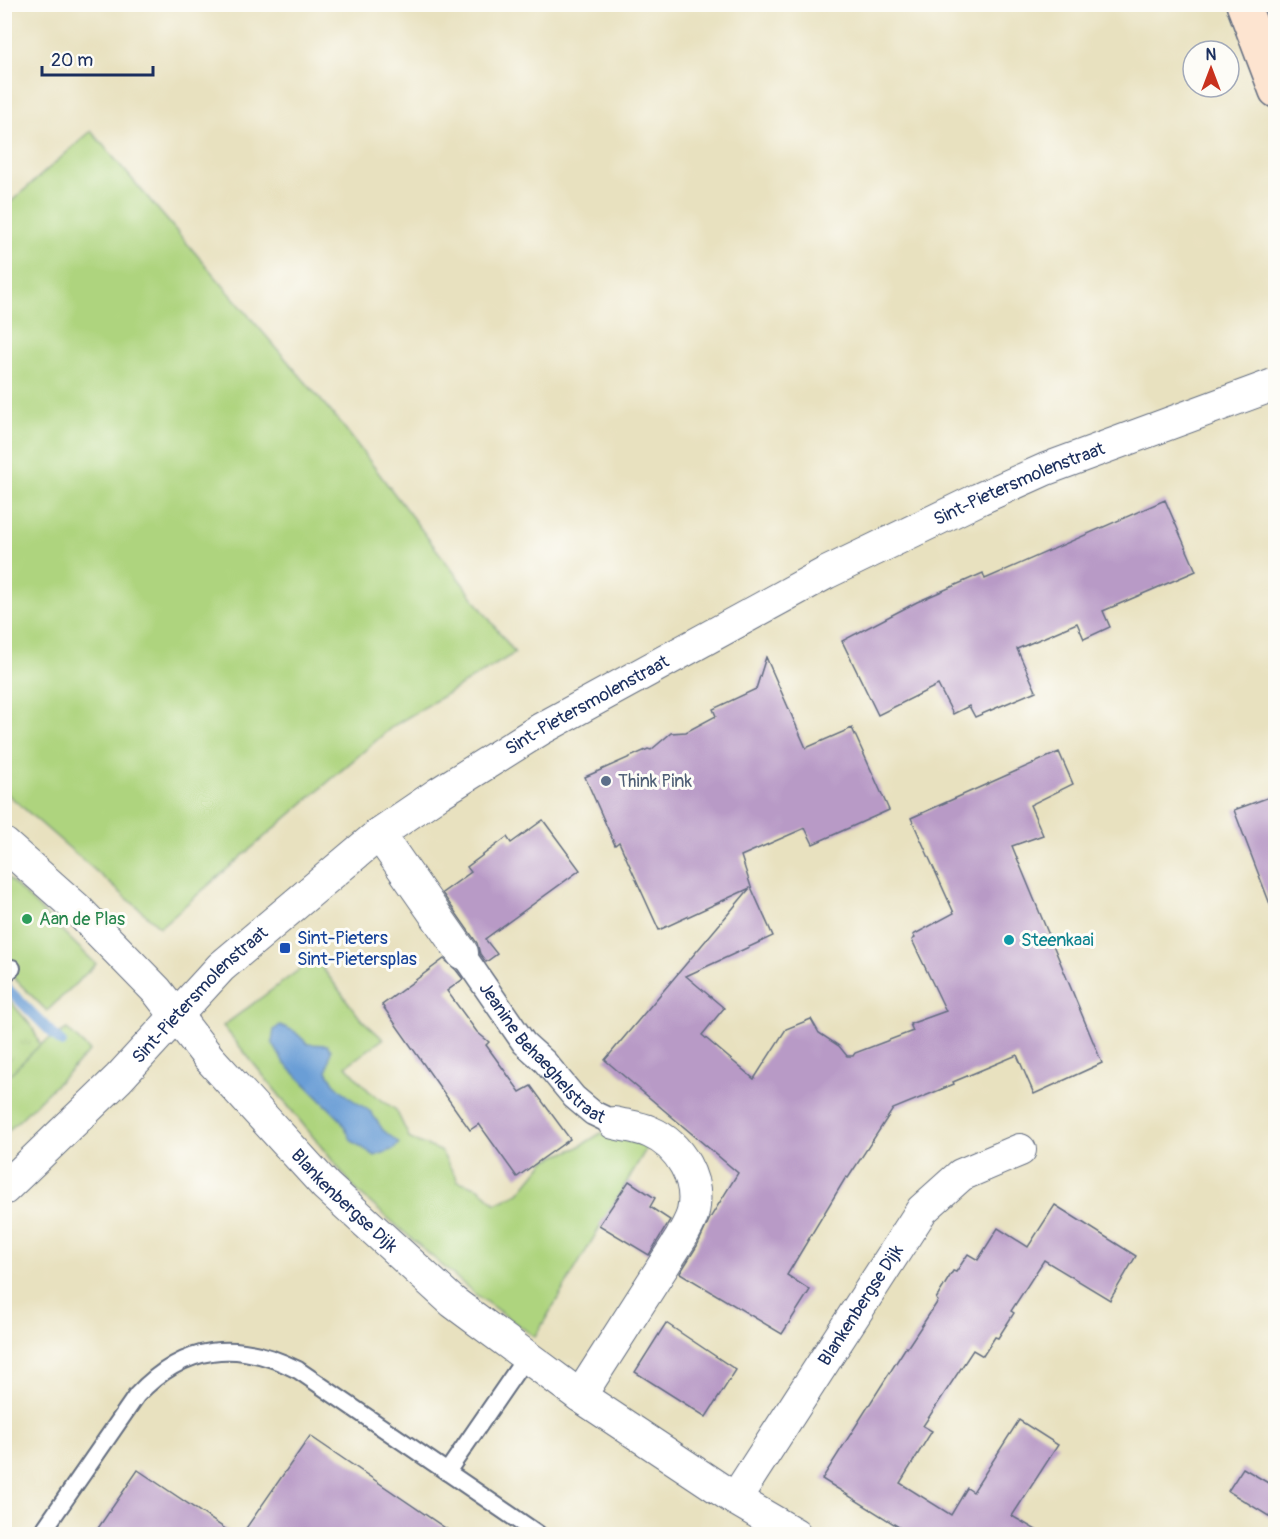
<svg xmlns="http://www.w3.org/2000/svg" width="1280" height="1539" viewBox="0 0 1280 1539" font-family="Pangolin,sans-serif">
<defs>
<pattern id="park-tufts" width="24" height="20" patternUnits="userSpaceOnUse" patternTransform="scale(1.5)"><rect width="24" height="20" fill="#aed47e"/><path d="M3 7l-1-3M5 7V3M7 7l1-3M15 17l-1-3M17 17v-4M19 17l1-3" fill="none" stroke="#95b66f"/></pattern>
</defs>
<rect width="100%" height="100%" fill="#fdfcf7"/>
<filter id="ink" filterUnits="userSpaceOnUse"><feTurbulence type="fractalNoise" baseFrequency=".0167" numOctaves="2"/><feDisplacementMap in="SourceGraphic" scale="12" xChannelSelector="R" yChannelSelector="G"/><feConvolveMatrix kernelMatrix="1 2 1 2 8 2 1 2 1" color-interpolation-filters="sRGB"/></filter>
<filter id="wash" filterUnits="userSpaceOnUse"><feTurbulence type="fractalNoise" baseFrequency=".008" numOctaves="4" result="noise"/><feDisplacementMap in="SourceGraphic" scale="24" xChannelSelector="R" yChannelSelector="G"/><feGaussianBlur stdDeviation="1.35" result="paint"/><feColorMatrix in="noise" values="0 0 0 0 0 0 0 0 0 0 0 0 0 0 0 0 0 1.4 0 .05"/><feComposite in="paint" operator="in"/></filter>
<g filter="url(#wash)">
<rect width="100%" height="100%" fill="#e8e1bf"/>
<g fill="#aed47e" stroke="#64826e" stroke-width="1.5">
<path d="M91 131 343 426 515 653 393 726 160 927 5 792V207Z"/>
<path d="M4 874 96 964 47 1011 5 969Z"/>
<path d="M315 958 360 1018 383 1039 346 1066 369 1091 396 1110 410 1139 441 1151 458 1181 479 1188 496 1204 519 1193 546 1160 577 1148 601 1133 648 1146 535 1337 475 1294 358 1192 223 1026Z"/>
<path d="M4 995 32 1027 40 1045 67 1029 90 1051 5 1134Z"/>
</g>
<path fill="url(#park-tufts)" stroke="#64826e" stroke-width="1.5" d="M5 995 32 1027 40 1045 5 1079Z"/>
<path fill="#6a9ed6" stroke="#42669a" stroke-width="1.5" d="M280 1025 294 1031 308 1044 327 1045 331 1050 327 1071 334 1083 350 1098 371 1112 383 1130 399 1143 394 1149 375 1156 352 1141 340 1119 284 1063 272 1042 274 1030Z"/>
<g fill="none" stroke-linecap="round" stroke-linejoin="round">
<path stroke="#6a9ed6" stroke-width="10" d="M4 985 62 1043"/>
</g>
<g id="blocks">
<g fill="#b89ac6">
<path d="M1165 500 1196 571 1103 611 1110 627 1084 639 1077 623 1017 649 1036 691 975 717 969 706 953 714 938 685 878 715 842 641 917 602 983 573 985 579Z"/>
<path d="M766 657 806 748 852 728 889 810 813 844 805 828 741 856 751 887 773 936 686 976 724 1008 702 1035 754 1079 786 1029 811 1019 819 1033 839 1046 847 1056H853L855 1053 913 1031 910 1024 946 1011 912 940 915 938 913 935 954 913 911 818 1059 752 1073 784 1030 805 1043 835 1012 846 1102 1063 1034 1094 1017 1055 953 1082 954 1084 893 1109 848 1178 846 1177 787 1275 810 1290 782 1334 680 1273 697 1246 710 1218 738 1173 605 1060 750 888 659 930 619 842 615 845 585 777 648 749 651 750 671 733 686 732 716 716 713 709 756 689Z"/>
<path d="M1275 795V911L1273 912 1234 810Z"/>
<path d="M543 820 580 870 485 939 497 954 486 962 480 954 477 943 442 893 471 872 467 867 507 837 511 843Z"/>
<path d="M444 959 456 970 463 979 447 991 477 1032 489 1042 486 1045 520 1092 531 1086 570 1139 517 1177 479 1124 470 1130 382 1005Z"/>
<path d="M629 1181 655 1198 650 1207 670 1220 649 1255 599 1225Z"/>
<path d="M1055 1205 1136 1256 1110 1300 1044 1260 1011 1311 1014 1313 998 1338 995 1337 983 1356 973 1350 923 1426 932 1431 900 1483 951 1515 967 1488 973 1492 1019 1420 1058 1445 1012 1516 1043 1534H910L822 1479 906 1347 907 1348 938 1301 936 1299 953 1271 956 1272 968 1254 978 1260 998 1228 1028 1247Z"/>
<path d="M666 1323 736 1370 706 1417 635 1372Z"/>
<path d="M310 1436 454 1534H242Z"/>
<path d="M1243 1468 1275 1487V1520L1228 1491Z"/>
<path d="M138 1470 233 1534H94Z"/>
</g>
</g>
</g>
<g filter="url(#ink)">
<use href="#blocks" fill-opacity="0" stroke="#636d80" stroke-width="1.5"/>
<g fill="none" stroke-linecap="round" stroke-linejoin="round">
<g stroke="#636d80" stroke-width="20">
<g id="service">
<path d="M4 975 12 968"/>
<path d="M447 1472 526 1357"/>
<path d="M41 1534 137 1395C185 1344 237 1339 298 1370L538 1534"/>
</g>
</g>
<g stroke="#636d80" stroke-width="27">
<g id="pedestrian">
<path id="s1" d="M462 953 524 1043 545 1062 574 1097 593 1113 614 1123"/>
</g>
</g>
<g stroke="#636d80" stroke-width="34">
<g id="minor">
<path d="M379 834 462 953"/>
<path id="s2" d="M4 844 75 907 157 991 209 1058 326 1186 453 1302 580 1396 735 1499 795 1534"/>
<path id="s3" d="M4 1189 119 1078 221 967 379 834 439 793 541 729 826 573 979 499 1046 469 1276 384"/>
<path d="M580 1396 681 1238C685 1230 691 1221 693 1212 700 1180 680 1145 650 1132 639 1127 626 1126 614 1123"/>
<path id="s4" d="M735 1499 922 1210 961 1175 1020 1150"/>
</g>
</g>
<g stroke="#636d80" stroke-width="36">
<path id="secondary" d="M1243 4 1276 91"/>
</g>
<use href="#service" stroke="#fff" stroke-width="16"/>
<use href="#pedestrian" stroke="#fff" stroke-width="24"/>
<use href="#minor" stroke="#fff" stroke-width="32"/>
<use href="#secondary" stroke="#fde4d0" stroke-width="33"/>
</g>
</g>
<circle fill="#5c6f8a" stroke="#fdfcf7" stroke-width="2" cx="606" cy="781" r="6"/>
<circle fill="#2e9e5b" stroke="#fdfcf7" stroke-width="2" cx="27" cy="919" r="6"/>
<circle fill="#0f9aa8" stroke="#fdfcf7" stroke-width="2" cx="1009" cy="940" r="6"/>
<rect fill="#1a4fb4" stroke="#fdfcf7" stroke-width="2" x="279" y="942" width="12" height="12" rx="3"/>
<g text-anchor="middle" dominant-baseline="central" stroke-width="6" stroke-linejoin="round" paint-order="stroke">
<g font-size="18" fill="#1b2f5e" stroke="#fdfcf7">
<text stroke="none"><textPath href="#s3" startOffset="1248">Sint-Pietersmolenstraat</textPath></text>
<text stroke="none"><textPath href="#s3" startOffset="762">Sint-Pietersmolenstraat</textPath></text>
<text stroke="none"><textPath href="#s3" startOffset="276">Sint-Pietersmolenstraat</textPath></text>
<text stroke="none"><textPath href="#s1" startOffset="129">Jeanine Behaeghelstraat</textPath></text>
<text stroke="none"><textPath href="#s2" startOffset="494">Blankenbergse Dijk</textPath></text>
<text stroke="none"><textPath href="#s4" startOffset="231">Blankenbergse Dijk</textPath></text>
</g>
<g font-size="18" fill="#4e5e75" stroke="#fdfcf7" text-anchor="start">
<text x="618" y="781">Think Pink</text>
</g>
<g font-size="18" fill="#27864d" stroke="#fdfcf7" text-anchor="start">
<text x="39" y="919">Aan de Plas</text>
</g>
<g font-size="18" fill="#164399" stroke="#fdfcf7" text-anchor="start">
<text x="297" y="938">Sint-Pieters<tspan x="297" dy="21">Sint-Pietersplas</tspan></text>
</g>
<g font-size="18" fill="#0d838f" stroke="#fdfcf7" text-anchor="start">
<text x="1021" y="940">Steenkaai</text>
</g>
</g>
<rect width="1280" height="1539" fill="none" stroke="#fdfcf7" stroke-width="24"/>
<g transform="translate(1211 69)"><circle r="28" fill="#fdfcf7" stroke="#a3aaba" stroke-width="1.5"/>
<path d="M0-4.5L10 22L0 15L-10 22Z" fill="#c8321e"/>
<text y="-9" font-size="16" font-weight="bold" text-anchor="middle" fill="#1b2f5e">N</text>
</g>
<path d="M42 66v9h111v-9" fill="none" stroke="#1b2f5e" stroke-width="3"/>
<text x="51" y="66" font-size="18" fill="#1b2f5e" stroke="#fdfcf7" stroke-width="4.5" paint-order="stroke">20 m</text>
</svg>
